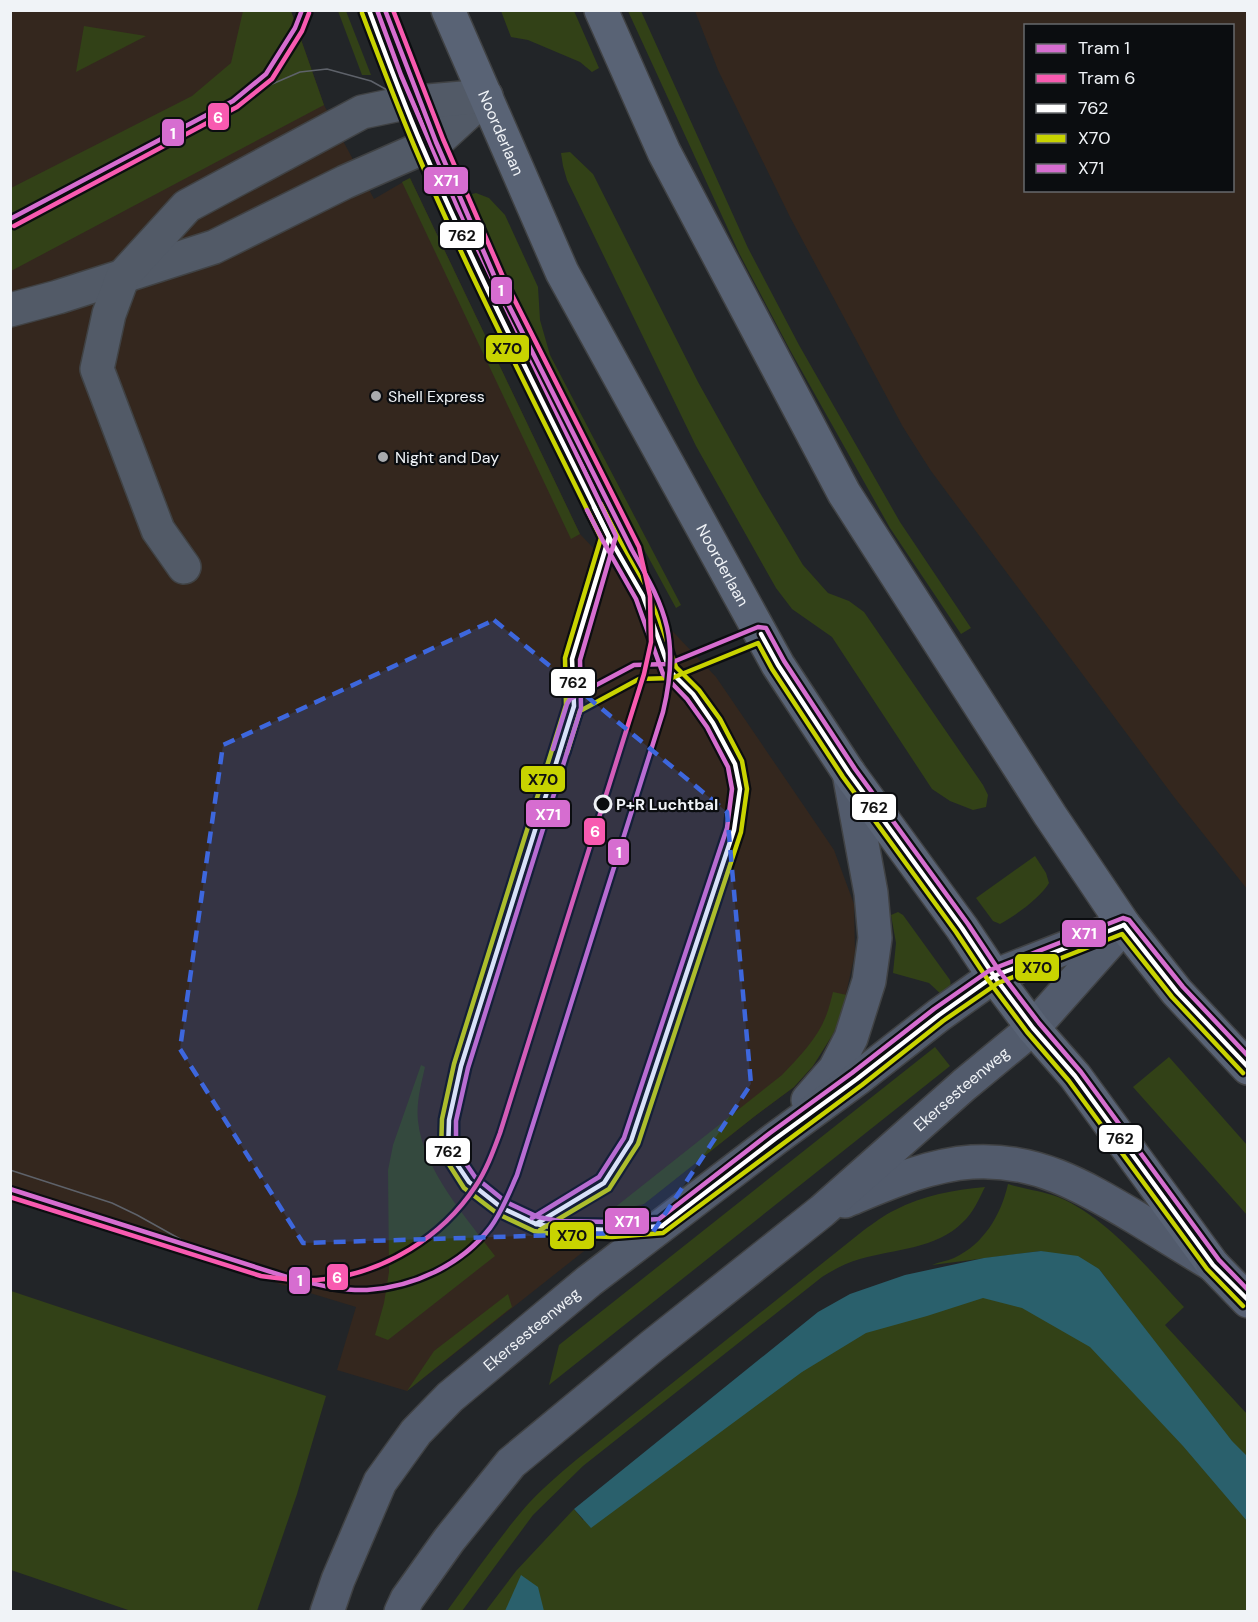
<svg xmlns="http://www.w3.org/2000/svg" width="1258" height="1622" viewBox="0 0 1258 1622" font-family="'DM Sans',sans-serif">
<rect width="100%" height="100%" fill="#222528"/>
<g fill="#34271e" fill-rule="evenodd">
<path d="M10 11H291L324 105 374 199 410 178 580 534 716 677 834 850 854 904 855 953 841 1017 833 1034 813 1066 794 1087 755 1116 407 1391 337 1370 356 1307 11 1202Z"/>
<path d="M695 11H1247V889L1174 797 931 471 903 427 790 217 718 70ZM1026 26H1232V190H1026Z"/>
</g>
<g fill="#324117">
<path d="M243 11H291L324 105 11 271V188L192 96 231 63Z"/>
<path d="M338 11H346L371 75H362Z"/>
<path d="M501 11H574L599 68 592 72 580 62 528 40 511 37Z"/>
<path d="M628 11H641L748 248 799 345 900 522 971 628 961 634 890 528 790 350 739 253Z"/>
<path d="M84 26 146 36 76 72Z"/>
<path d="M570 152 593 174 698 382 760 493 803 565 828 593 849 601 864 612 983 785 988 795 986 807 973 810 950 801 932 789 832 637 792 609 776 588 696 446 567 180 563 166 561 153Z"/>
<path d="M410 178 580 534 571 539 402 182Z"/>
<path d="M476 193 489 198 505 215 538 287 540 320 550 355 681 605 676 608 531 342 465 196Z"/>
<path d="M1035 856 1046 873 1049 883C1040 898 1015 916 1000 924L993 921 976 898Z"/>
<path d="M898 912 903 915 950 980C952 987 948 990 942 995L929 983 893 973 896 943 891 915Z"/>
<path d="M833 992 847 995 841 1017 833 1034 813 1066 794 1087 755 1116 644 1204 609 1212 782 1075C799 1057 817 1039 826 1016 829 1008 831 1000 833 992Z"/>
<path d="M935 1047 950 1066 549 1385 559 1345Z"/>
<path d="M1169 1057 1247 1145V1215L1133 1087Z"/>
<path d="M421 1065 425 1067C421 1085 416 1103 418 1121 423 1170 467 1218 495 1256L388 1340 375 1335 384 1303 389 1272 388 1170 393 1145Z"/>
<path d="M1008 1184C1024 1189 1042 1191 1058 1197 1107 1217 1148 1269 1184 1307L1165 1325 1247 1414V1611L485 1612 516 1571 574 1509 583 1520 833 1328 957 1280 1150 1336 1099 1269 1041 1251 932 1265C939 1262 947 1261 954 1258 984 1244 1001 1215 1008 1184Z"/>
<path d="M985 1187C979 1199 973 1213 963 1222 937 1249 894 1249 860 1259 846 1263 835 1269 822 1277L583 1466 533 1515 462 1611H447C471 1578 495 1543 522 1511 538 1492 557 1476 576 1460L864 1230C874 1223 884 1215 895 1210 924 1195 953 1190 985 1187Z"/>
<path d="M11 1291 326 1396 297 1494 257 1611H131L11 1570Z"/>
<path d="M508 1294 512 1307 407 1391 434 1351Z"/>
</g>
<g fill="#2a606c">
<path d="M1041 1251 1078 1256 1099 1269 1232 1441 1247 1456V1521L1183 1446 1090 1347 1022 1308 983 1298 927 1316 866 1333 802 1372 591 1528 574 1509 818 1312 850 1294 905 1275 984 1258Z"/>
<path d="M521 1575 538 1587 544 1611H505Z"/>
</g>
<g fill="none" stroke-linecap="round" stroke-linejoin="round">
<g stroke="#404244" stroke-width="36">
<g id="street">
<path d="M10 310 58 297 214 247 345 182 436 142 486 96"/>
<path d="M184 567 158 530 97 369 109 314 123 276 187 206 362 112 405 103 486 96"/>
</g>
</g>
<g stroke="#404244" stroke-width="36">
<g id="secondary">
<path d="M808 1100 835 1069 851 1038 869 981 875 938 871 893 849 773"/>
<path d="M845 1201C886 1184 928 1165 972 1162 1035 1158 1083 1186 1135 1217 1161 1233 1187 1249 1213 1265"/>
<path id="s1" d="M327 1612 338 1580 380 1482 416 1432 450 1397 589 1281 775 1139 857 1079 939 1015 994 976 1124 925"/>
<path id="s2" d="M401 1612 407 1599 449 1540 511 1463 651 1347 822 1211 964 1085 1033 1028 1121 929"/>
</g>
</g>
<g stroke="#404244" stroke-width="36">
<g id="primary">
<path id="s3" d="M448 10 562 272 778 665 849 773 962 928 994 976 1033 1028 1075 1076 1213 1265"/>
<path d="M601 10 664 152 844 493 1050 815 1124 925 1177 992 1248 1068"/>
</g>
</g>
<g stroke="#404244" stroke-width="36">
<path id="highway" d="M1213 1265 1248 1301"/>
</g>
<use href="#street" stroke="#525a67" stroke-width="33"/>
<use href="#secondary" stroke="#525b6c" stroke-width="33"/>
<use href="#primary" stroke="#596375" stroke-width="33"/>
<use href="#highway" stroke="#566072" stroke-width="33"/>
<g stroke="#5e626a" stroke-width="1.5">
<path d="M233 101 300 72 327 69 371 81 398 96 432 129"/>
<path d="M10 1170 112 1203 137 1215 189 1244 219 1255"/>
</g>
<g stroke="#0b0d10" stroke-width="9">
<g id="bus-1">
<path d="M369 10C386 56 403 102 422 146 479 279 546 407 609 537L572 659 574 706 461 1066 449 1120 448 1151 469 1182 502 1208 536 1224 558 1228 612 1230 662 1226"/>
<path d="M761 634 778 665 849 773 962 928 994 976 1033 1028 1075 1076 1213 1265 1248 1300"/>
<path d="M1124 925 1177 992 1248 1067"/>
<path d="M536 1224 604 1183 631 1141 734 830 740 789 735 764 713 723 693 694 670 671 643 596 609 537 594 507"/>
<path d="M662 1226 775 1139 857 1079 939 1015 994 976 1124 925"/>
</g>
</g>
<g stroke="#0b0d10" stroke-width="9">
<g id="bus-2">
<path d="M362 13C379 58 396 103 415 148 471 281 538 408 601 538L565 658 566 705 454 1064 442 1119 441 1152 464 1188 498 1214 534 1231 558 1235 612 1237 663 1233 862 1085 943 1021 998 983 1122 934 1172 997 1243 1073"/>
<path d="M567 753 580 711 639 679 672 678 758 643 772 669 843 777 956 932 988 980 1027 1032 1069 1081 1207 1269 1243 1306"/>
<path d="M540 1230 609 1189 638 1144 741 832 747 789 742 761 720 719 699 690 676 667 650 593 616 533 601 504"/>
</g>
</g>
<g stroke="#0b0d10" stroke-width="9">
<g id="bus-3">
<path d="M377 10 401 75 458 208 616 536 580 660 581 708 468 1068 456 1121V1149L475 1177 506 1202 538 1217 559 1221 612 1222 659 1219 770 1133 852 1073 934 1009 990 970 1123 918 1129 920 1183 987 1248 1056"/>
<path d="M553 749 567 704 570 699 634 665 668 664 758 627 766 628 784 661 855 769 968 924 1000 972 1039 1023 1081 1072 1219 1260 1248 1290"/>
<path d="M532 1218 599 1177 624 1138 727 828 732 789 728 767 707 727 687 699 663 674 636 599 603 541 587 510"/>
</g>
</g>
<use href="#bus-1" stroke="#fff" stroke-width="4.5"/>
<use href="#bus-2" stroke="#c8d300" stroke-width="4.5"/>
<use href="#bus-3" stroke="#d66dd0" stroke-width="4.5"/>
<g stroke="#0b0d10" stroke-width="9">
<g id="tram-1">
<path d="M10 219 233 101 266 74 295 28 302 10"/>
<path d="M10 1189 290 1278C315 1284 341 1291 367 1290 414 1287 461 1265 490 1228 502 1212 509 1193 517 1175L663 712C680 641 667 611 632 550L496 280 436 142 385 10"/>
</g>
</g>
<g stroke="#0b0d10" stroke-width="9">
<g id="tram-2">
<path d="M14 226 237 107 272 79 302 31 309 13"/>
<path d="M10 1197 261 1276C283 1279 304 1282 326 1279 385 1272 442 1237 475 1187 486 1171 493 1152 500 1133L644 674 651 642 650 596 639 547 503 277 443 139 393 10"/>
</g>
</g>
<use href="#tram-1" stroke="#d66dd0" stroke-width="4.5"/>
<use href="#tram-2" stroke="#f85ab0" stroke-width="4.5"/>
</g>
<path fill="#3d67dd" fill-opacity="0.2" stroke="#3d67dd" stroke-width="4.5" stroke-dasharray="12 8" stroke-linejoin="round" d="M494 620 727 812 751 1084 653 1232 303 1243 180 1049 223 745Z"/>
<g fill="#a8abaf" stroke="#0b0d10" stroke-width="2">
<circle cx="376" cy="396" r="6"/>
<circle cx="383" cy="457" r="6"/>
</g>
<circle fill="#0b0d10" stroke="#f0f3f7" stroke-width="3" cx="603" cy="804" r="8"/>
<g text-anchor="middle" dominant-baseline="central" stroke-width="4.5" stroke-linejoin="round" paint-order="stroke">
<g font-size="16" fill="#f0f3f7" stroke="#0b0d10">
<text stroke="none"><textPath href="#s3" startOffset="134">Noorderlaan</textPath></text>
<text stroke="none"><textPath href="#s3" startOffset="620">Noorderlaan</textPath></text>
<text stroke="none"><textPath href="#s2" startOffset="771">Ekersesteenweg</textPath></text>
<text stroke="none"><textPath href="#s1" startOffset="357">Ekersesteenweg</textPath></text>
</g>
<g font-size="16" fill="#f0f3f7" stroke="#0b0d10" text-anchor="start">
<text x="388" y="396">Shell Express</text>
<text x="395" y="457">Night and Day</text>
</g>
<g font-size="16" font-weight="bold" fill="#f0f3f7" stroke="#0b0d10" text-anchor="start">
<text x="616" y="804">P+R Luchtbal</text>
</g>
</g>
<g stroke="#0b0d10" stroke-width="2">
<rect x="207" y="102" width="23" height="29" rx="6" fill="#f85ab0"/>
<rect x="161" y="118" width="24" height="29" rx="6" fill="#d66dd0"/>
<rect x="423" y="166" width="46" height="29" rx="6" fill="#d66dd0"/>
<rect x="439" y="221" width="46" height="28" rx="6" fill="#fff"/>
<rect x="490" y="276" width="23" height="29" rx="6" fill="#d66dd0"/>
<rect x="485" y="334" width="45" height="29" rx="6" fill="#c8d300"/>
<rect x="550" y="668" width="46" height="29" rx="6" fill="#fff"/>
<rect x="520" y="765" width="46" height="28" rx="6" fill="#c8d300"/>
<rect x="851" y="793" width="46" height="28" rx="6" fill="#fff"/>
<rect x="525" y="799" width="46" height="29" rx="6" fill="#d66dd0"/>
<rect x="583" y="817" width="23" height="29" rx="6" fill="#f85ab0"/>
<rect x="607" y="838" width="23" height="28" rx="6" fill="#d66dd0"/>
<rect x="1061" y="919" width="46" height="29" rx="6" fill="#d66dd0"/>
<rect x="1014" y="953" width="46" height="29" rx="6" fill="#c8d300"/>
<rect x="1098" y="1124" width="45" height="29" rx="6" fill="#fff"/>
<rect x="425" y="1137" width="46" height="28" rx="6" fill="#fff"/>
<rect x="604" y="1207" width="46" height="28" rx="6" fill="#d66dd0"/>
<rect x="549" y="1221" width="46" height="29" rx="6" fill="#c8d300"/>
<rect x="326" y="1263" width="23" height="28" rx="6" fill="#f85ab0"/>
<rect x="288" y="1266" width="23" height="29" rx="6" fill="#d66dd0"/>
</g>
<g font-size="16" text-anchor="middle" font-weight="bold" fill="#fff">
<text x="218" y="123">6</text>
<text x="173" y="139">1</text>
<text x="446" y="186">X71</text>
<text x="501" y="296">1</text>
<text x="548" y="820">X71</text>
<text x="595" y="837">6</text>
<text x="619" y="858">1</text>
<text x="1084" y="939">X71</text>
<text x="627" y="1227">X71</text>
<text x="337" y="1283">6</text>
<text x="300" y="1286">1</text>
</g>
<g font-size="16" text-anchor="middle" font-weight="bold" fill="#111">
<text x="462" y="241">762</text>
<text x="507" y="354">X70</text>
<text x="573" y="688">762</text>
<text x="543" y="785">X70</text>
<text x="874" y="813">762</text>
<text x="1037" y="973">X70</text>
<text x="1120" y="1144">762</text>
<text x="448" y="1157">762</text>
<text x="572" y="1241">X70</text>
</g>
<rect width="1258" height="1622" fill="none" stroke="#f0f3f7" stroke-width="24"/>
<rect x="1024" y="24" width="210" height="168" fill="#0b0d10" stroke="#67696c" stroke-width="1.5"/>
<rect x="1036" y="44" width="30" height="9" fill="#d66dd0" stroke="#67696c" stroke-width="1.5"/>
<text x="1078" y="54" font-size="18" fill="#f0f3f7">Tram 1</text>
<rect x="1036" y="74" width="30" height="9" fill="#f85ab0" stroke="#67696c" stroke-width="1.5"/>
<text x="1078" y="84" font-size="18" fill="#f0f3f7">Tram 6</text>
<rect x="1036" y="104" width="30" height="9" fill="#ffffff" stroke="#67696c" stroke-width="1.5"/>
<text x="1078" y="114" font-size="18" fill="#f0f3f7">762</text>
<rect x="1036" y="134" width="30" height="9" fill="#c8d300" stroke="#67696c" stroke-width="1.5"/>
<text x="1078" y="144" font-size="18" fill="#f0f3f7">X70</text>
<rect x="1036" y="164" width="30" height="9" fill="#d66dd0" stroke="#67696c" stroke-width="1.5"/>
<text x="1078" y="174" font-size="18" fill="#f0f3f7">X71</text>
</svg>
